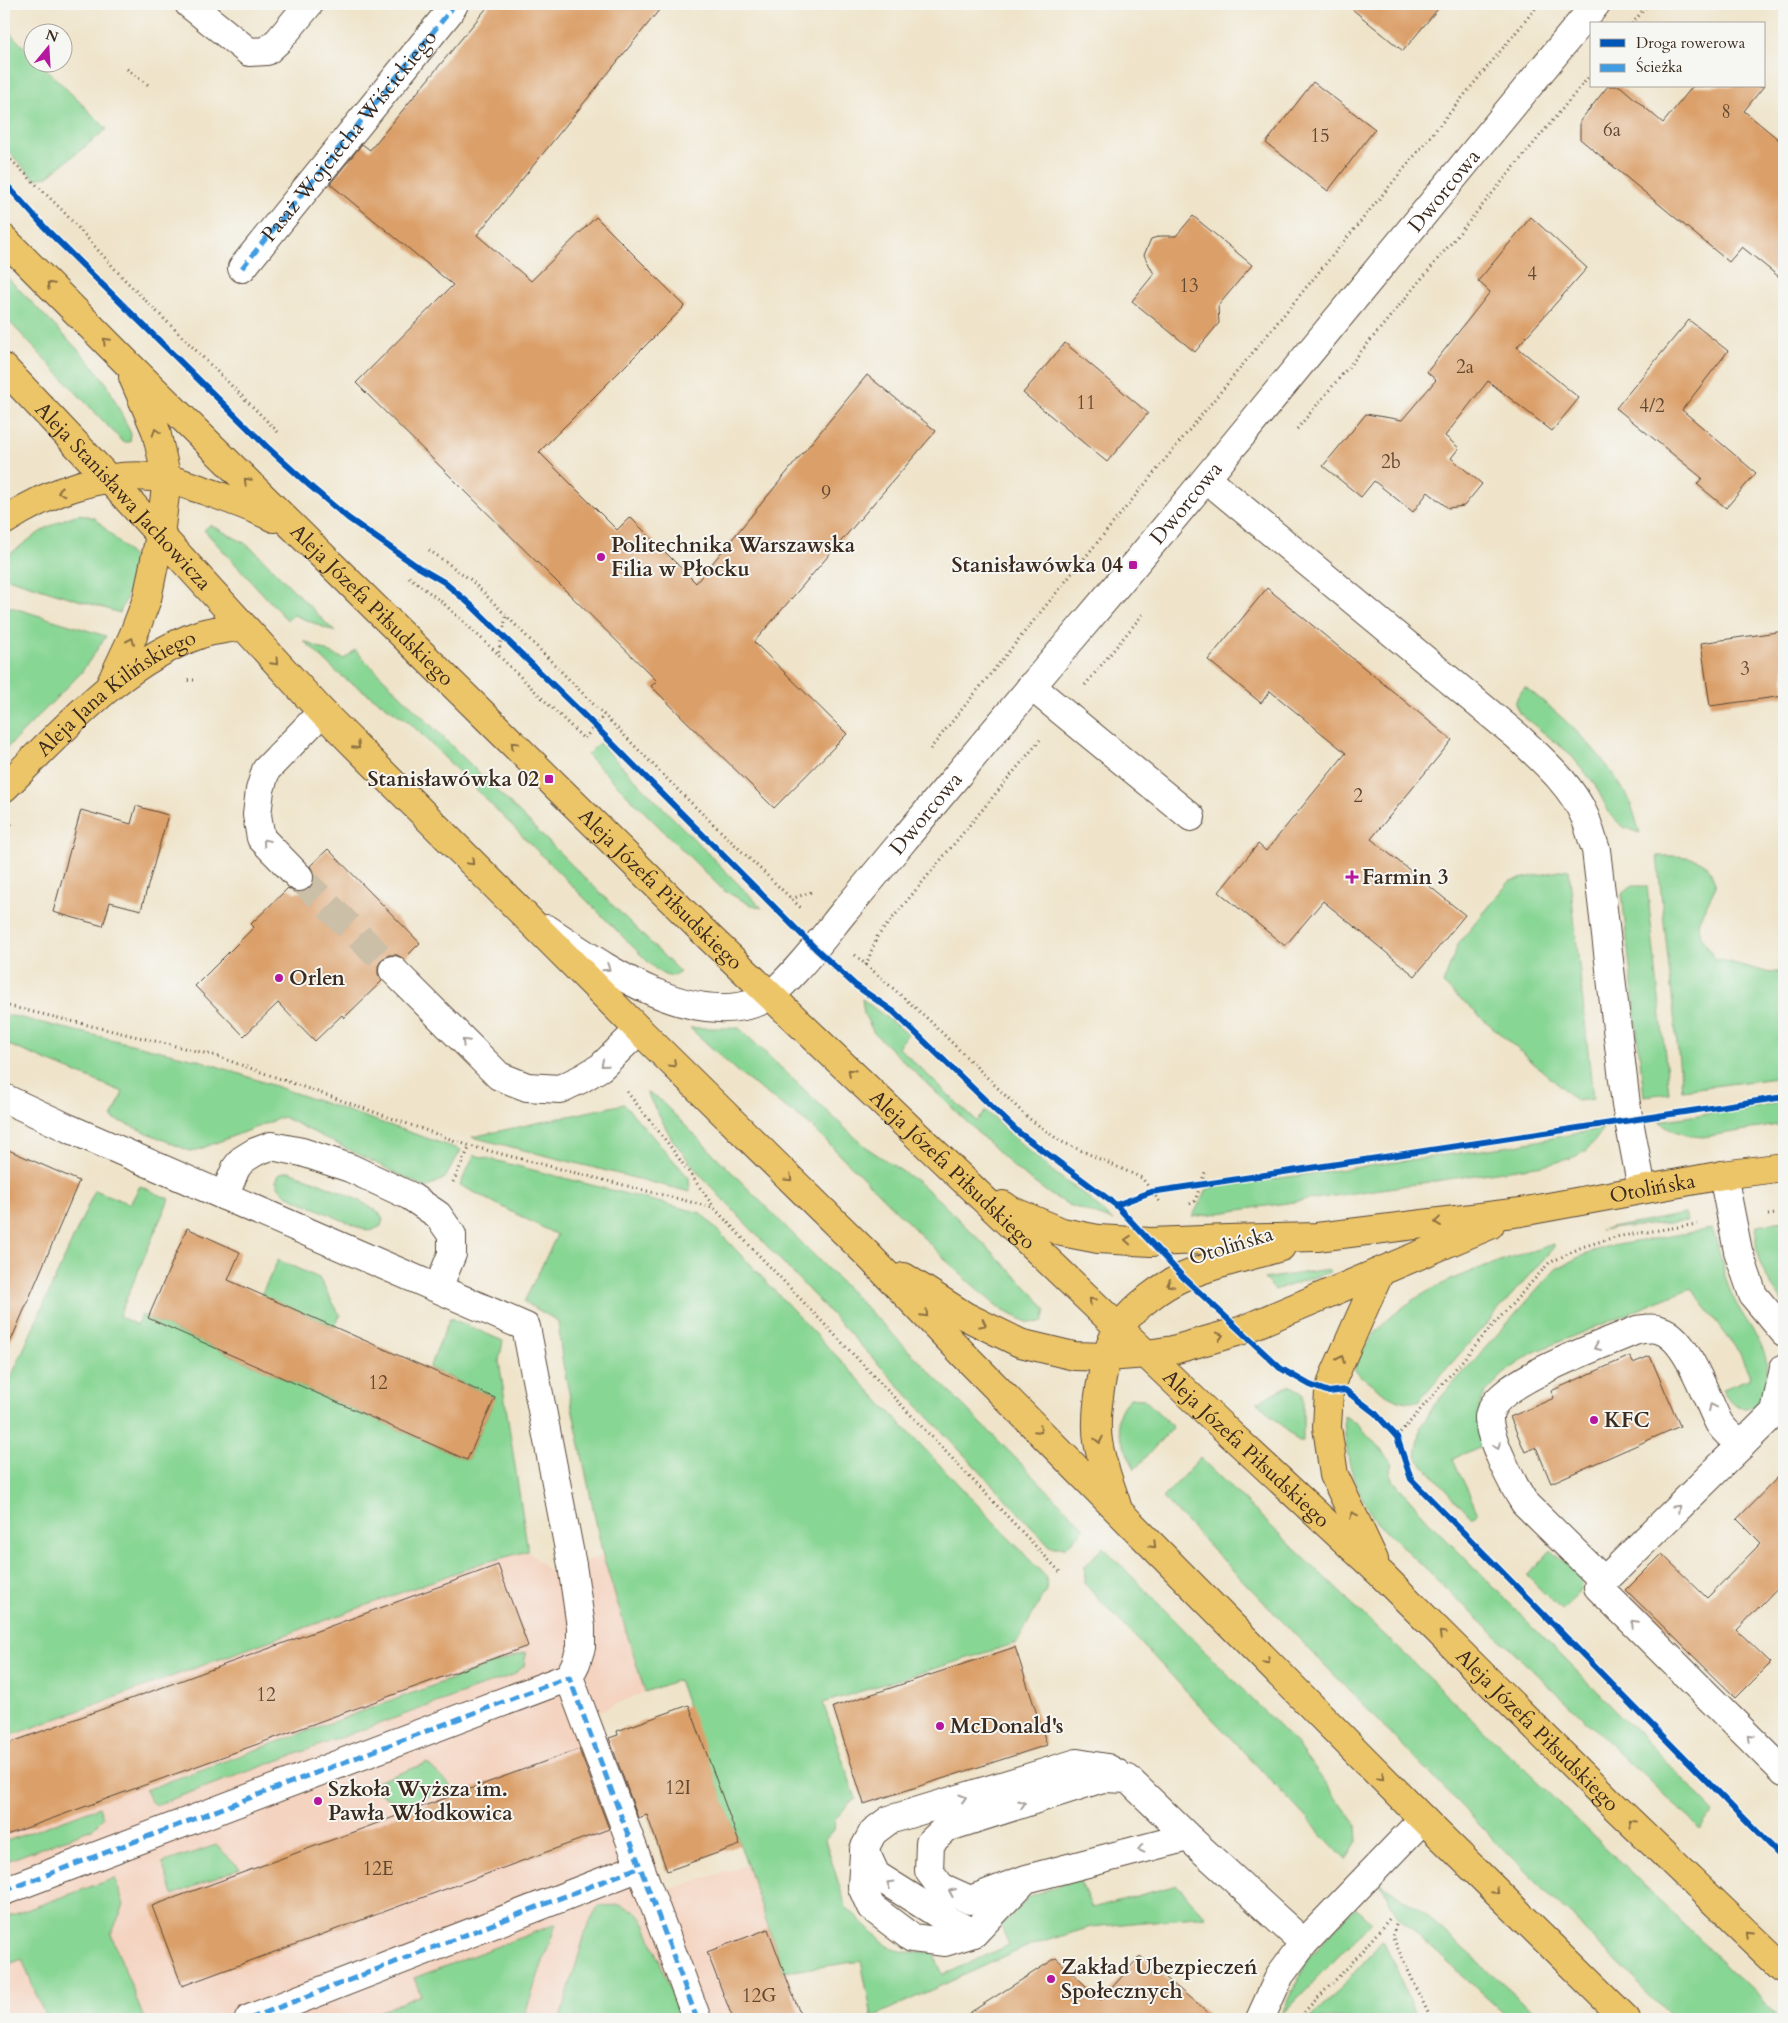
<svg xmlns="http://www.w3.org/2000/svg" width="1788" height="2023" viewBox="0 0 1788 2023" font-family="Cardo,serif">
<rect width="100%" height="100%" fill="#f6f6f2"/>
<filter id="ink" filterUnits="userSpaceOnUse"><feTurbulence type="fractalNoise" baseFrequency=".02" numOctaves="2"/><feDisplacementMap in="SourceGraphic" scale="10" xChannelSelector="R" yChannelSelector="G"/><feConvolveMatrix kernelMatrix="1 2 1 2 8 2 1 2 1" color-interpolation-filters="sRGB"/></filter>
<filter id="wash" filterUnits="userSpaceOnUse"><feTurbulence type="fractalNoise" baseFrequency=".0096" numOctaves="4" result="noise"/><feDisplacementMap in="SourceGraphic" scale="20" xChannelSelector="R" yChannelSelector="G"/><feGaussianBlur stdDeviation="1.12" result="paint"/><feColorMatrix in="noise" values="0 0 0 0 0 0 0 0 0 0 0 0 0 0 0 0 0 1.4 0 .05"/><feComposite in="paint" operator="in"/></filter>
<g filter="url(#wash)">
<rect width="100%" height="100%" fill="#efe4ca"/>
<path fill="#f4d3c0" d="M528 1551 550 1572 603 1556 645 1692 598 1712 666 1890 747 1865 805 2019H4V1738L479 1564Z"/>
<g fill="#88d694" stroke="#628059">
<path d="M4 27 32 55V62L40 63 107 129 47 177 35 179 4 147Z"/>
<path d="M4 274 88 360 107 384 131 434 130 442H123L4 316Z"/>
<path d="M79 514 95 518 134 558C139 575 126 597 120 613L4 577V560L6 557C31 538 49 523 79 514Z"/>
<path d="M210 525 243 542 256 552 335 632 294 615 287 620 204 530Z"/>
<path d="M4 605 106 636 81 673 4 751Z"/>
<path d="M304 641 344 659 355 650 680 972C667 983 656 969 646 960L409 722 340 675Z"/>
<path d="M1525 687C1566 719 1604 753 1629 800 1634 810 1636 822 1640 833L1625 828 1611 816 1594 783 1569 753 1519 713 1515 704 1518 696Z"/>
<path d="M599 743 762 908 749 904 723 890 587 755Z"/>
<path d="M1657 856C1673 856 1700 854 1710 870 1712 875 1714 881 1716 886L1698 922 1701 936 1714 958 1770 973 1784 971V1077L1682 1090Z"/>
<path d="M1569 869 1593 1099 1577 1101 1443 984 1458 944 1510 881Z"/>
<path d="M1631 886H1647L1669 1093 1644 1096 1622 894Z"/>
<path d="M862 999 908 1034 898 1047 976 1121 986 1111 1019 1142 1056 1174 1086 1196 1113 1221 1069 1205 1051 1195 1018 1171 874 1033 864 1014Z"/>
<path d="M4 1014 199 1060 461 1150 445 1178 426 1188 283 1117 192 1152 112 1118 123 1092 4 1043Z"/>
<path d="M690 1028H739L848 1131 870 1150 918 1182 941 1202 1033 1293 1046 1310 1043 1322 1029 1323 1004 1311 992 1302 956 1270 811 1126 741 1075Z"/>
<path d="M646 1092 657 1097 1085 1528 1066 1547H1051L700 1175 672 1139Z"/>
<path d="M1784 1102V1124L1703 1137C1685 1136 1673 1132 1659 1121Z"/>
<path d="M624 1104 689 1178 690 1192 472 1137Z"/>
<path d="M1604 1128C1586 1155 1580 1156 1550 1164L1192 1217 1208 1188 1511 1146Z"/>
<path d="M474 1155 701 1213 1047 1578 1046 1590 1017 1643 823 1703 856 1799 849 1803 835 1820 834 1830 825 1840 846 1907 888 1946 904 1952H933L943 1975 1009 1945 1001 1926 1030 1896 1079 1879 1092 1908 1177 1885 1206 1916 1091 1927 1026 1947 872 2017 861 1961 784 1972 740 1845 678 1680 645 1692 603 1556 562 1359 558 1321 524 1302 557 1235 460 1185Z"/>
<path d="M289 1171C308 1178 374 1203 383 1218L381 1226 371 1231 360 1228 286 1195 280 1189 276 1181 280 1173Z"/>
<path d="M140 1186 169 1199 119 1316 137 1325 141 1315 467 1460 495 1398 429 1368 450 1318 503 1341 499 1361 528 1551 479 1564 4 1738V1393L95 1190 130 1204Z"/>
<path d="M1685 1214 1687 1221 1600 1230Z"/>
<path d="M1784 1221V1305C1766 1277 1752 1260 1757 1225Z"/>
<path d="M1712 1229C1720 1247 1721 1267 1728 1285 1744 1331 1782 1346 1761 1402 1741 1414 1733 1407 1722 1389L1751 1378 1739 1352 1691 1288 1532 1353 1505 1373 1485 1393 1479 1407 1483 1445 1453 1459 1478 1513 1471 1517 1416 1457 1421 1426 1434 1405 1556 1269 1579 1257 1605 1247Z"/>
<path d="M1554 1244V1247L1419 1400C1399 1410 1370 1382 1354 1370 1382 1292 1484 1266 1554 1244Z"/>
<path d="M278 1260 319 1278 340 1315 335 1327 261 1295Z"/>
<path d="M1328 1269 1330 1272 1275 1290 1264 1279Z"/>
<path d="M1290 1385 1303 1394V1442H1299L1257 1402Z"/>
<path d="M1130 1398 1144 1399 1173 1427 1135 1469C1129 1457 1114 1429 1119 1415 1121 1408 1125 1403 1130 1398Z"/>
<path d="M1344 1416 1358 1424 1392 1462 1390 1472 1393 1480 1434 1527 1715 1811 1700 1829 1376 1522C1353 1485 1345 1459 1344 1416Z"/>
<path d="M1200 1458 1568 1811 1781 2019H1674L1494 1840 1163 1498Z"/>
<path d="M1103 1547 1297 1745 1356 1824 1357 1842 1346 1860 1084 1583 1085 1566Z"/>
<path d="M1551 1550 1581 1578C1586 1592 1570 1601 1561 1610L1527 1576Z"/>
<path d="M526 1652 524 1666 513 1675 156 1805 150 1801 145 1790Z"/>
<path d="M427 1763 452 1787 400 1807 368 1785Z"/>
<path d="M99 1807 103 1818 92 1829 4 1862V1842Z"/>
<path d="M216 1845 240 1868 173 1895 162 1863Z"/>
<path d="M115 1878 124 1905 111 1934 144 2019H46L22 1959 4 1966V1918Z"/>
<path d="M1380 1883 1420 1910 1542 2019H1510L1399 1918Z"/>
<path d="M621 1905 636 1911 645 1923 682 2019H560L587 1927 598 1906Z"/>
<path d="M1354 1908 1372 1922 1281 2015 1309 1957Z"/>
<path d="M556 1924 523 2019H361L421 1995 414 1978Z"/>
<path d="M1383 1940 1418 2019H1309L1332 1998Z"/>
</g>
<g id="blocks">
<g fill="#dba06b">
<path d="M490 4H664L477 235 531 281 596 217 685 306 539 452 617 530 630 517 696 583 867 375 936 431 754 642 847 734 774 808 651 686 657 681 356 383 453 285 330 184 362 144 370 150Z"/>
<path d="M1346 4H1442L1403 51Z"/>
<path d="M1313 82 1375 129 1328 191 1266 143Z"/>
<path d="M1608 86H1620L1663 123 1693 86H1764L1744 111 1784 144V281L1742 247 1729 262 1580 139V121Z"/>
<path d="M1193 216 1252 265 1218 306 1219 323 1195 352 1132 301 1154 274 1144 255 1151 239 1161 236H1176Z"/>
<path d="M1531 217 1587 268 1517 347 1579 398 1552 431 1488 381 1445 436 1459 448 1451 458 1482 484 1464 506 1448 508 1428 492 1413 512 1374 481 1361 497 1323 466 1366 414 1402 420 1436 380 1427 372 1490 292 1478 281Z"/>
<path d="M1689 320 1728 351 1682 410 1756 473 1726 508 1697 484 1702 478 1616 408Z"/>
<path d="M1065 343 1148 413 1107 462 1023 393Z"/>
<path d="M1267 588 1452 740 1371 839 1465 915 1415 976 1323 901 1285 946 1219 892 1258 844 1266 851 1346 753 1270 691 1261 703 1208 660Z"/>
<path d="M1784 631V696L1710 706 1701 643Z"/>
<path d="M136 806 168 815 141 910 110 902 103 926 53 912 81 810 131 824Z"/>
<path d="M328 849 420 943 404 959 397 955H389L382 959 378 966V974L382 981 344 1018 342 1015 315 1041 278 1003 244 1036 195 986 254 927 251 924 288 888 294 892H302L310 888 314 882V874L310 866Z"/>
<path d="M4 1148 79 1181 4 1357Z"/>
<path d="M187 1228 240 1252 228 1280 495 1398 467 1460 148 1318Z"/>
<path d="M1630 1356 1633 1363 1650 1356 1680 1426 1551 1483 1536 1447 1525 1452 1510 1417 1554 1398 1551 1391Z"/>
<path d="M1784 1471V1581L1737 1630 1771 1663 1736 1698 1626 1590 1662 1554 1707 1598 1761 1543 1737 1519Z"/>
<path d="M498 1565 528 1646 4 1836V1745Z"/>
<path d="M1015 1647 1047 1745 864 1804 833 1707Z"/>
<path d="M689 1705 740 1845 667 1871 647 1815 638 1818 609 1738 618 1735 617 1731Z"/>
<path d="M579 1749 609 1829 182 1986 152 1906Z"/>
<path d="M768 1929 802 2019H733L707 1952Z"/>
<path d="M1140 1956 1215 2019H960L1056 1958 1101 2000Z"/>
</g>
</g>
</g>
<g filter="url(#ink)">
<use href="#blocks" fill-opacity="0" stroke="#564638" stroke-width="1"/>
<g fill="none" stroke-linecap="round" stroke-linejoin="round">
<path stroke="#cbbfa8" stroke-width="28" stroke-dasharray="28 14" stroke-linecap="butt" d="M299 877 393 970"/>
<g stroke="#564638" stroke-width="30">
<g id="minor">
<path d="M189 4 249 52 267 51 279 40 309 4"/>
<path d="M242 268 450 11 454 4"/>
<path d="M1207 479 1517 736C1542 760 1571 784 1585 817 1589 827 1592 839 1596 850L1626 1105 1642 1189"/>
<path d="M1031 686 1191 817"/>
<path d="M299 877 261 838 257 815 260 790 266 770 322 712"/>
<path id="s1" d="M547 929C603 966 687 1028 758 1002 782 993 825 935 843 913 881 868 918 822 956 777 1040 675 1126 576 1209 475 1339 319 1468 162 1596 4"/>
<path d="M393 970 499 1076 527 1087 560 1089 581 1079 601 1067 639 1030"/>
<path d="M4 1098 68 1128 526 1327 572 1565 581 1627V1647L576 1663 569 1677"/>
<path d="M1723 1175 1738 1251 1753 1295 1784 1332"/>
<path d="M224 1196 236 1168 242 1160 255 1152 271 1146 302 1152 350 1168 410 1196 438 1215 452 1235V1254L438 1288"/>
<path d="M1784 1368 1775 1412 1598 1587 1784 1772"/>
<path d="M1604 1581 1524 1502C1513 1485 1488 1437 1489 1417 1492 1382 1607 1343 1637 1330 1645 1329 1652 1327 1660 1330 1688 1338 1706 1399 1719 1423 1724 1431 1734 1439 1741 1446"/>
<path d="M1188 1837 1026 1879 970 1900 941 1887 929 1871 930 1843 946 1828 1103 1778 1128 1779 1188 1837 1304 1943"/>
<path d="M864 1853 862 1887 871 1907 912 1938 945 1942 974 1933"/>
<path d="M1021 1884 974 1933 949 1921 876 1875 864 1849 873 1832 889 1820 1077 1763 1107 1768 1118 1774"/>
<path d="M4 1891 569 1677 697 2019"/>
<path d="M249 2019 640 1867"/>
<path d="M1260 2019 1280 1975 1304 1943 1423 1819"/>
</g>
</g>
<g stroke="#564638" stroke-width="30">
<g id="major">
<path id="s2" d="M4 239 127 363 710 938 1211 1416 1381 1574 1612 1804 1784 1969"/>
<path id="s3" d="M4 368 108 478 322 712 639 1030 867 1254 968 1359 1423 1819 1626 2019"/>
<path d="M4 521C50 491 111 468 167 479 178 481 189 486 200 489 226 498 250 506 274 518"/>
<path d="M110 685 133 636 147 599 160 535 167 479 156 431 133 377"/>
<path id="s4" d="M4 788C63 731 121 662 201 634 214 630 229 629 242 626"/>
<path id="s5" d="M1003 1205 1010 1210 1062 1232 1098 1239 1151 1242 1228 1239 1317 1237 1521 1212 1723 1175 1784 1167"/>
<path d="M904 1277 965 1316 1020 1343 1074 1356 1107 1357 1147 1354 1173 1350 1240 1331 1490 1225"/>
<path d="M1117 1506C1110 1483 1097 1453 1097 1429 1096 1403 1105 1346 1120 1326 1136 1306 1160 1287 1183 1277 1214 1263 1249 1257 1281 1247"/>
<path d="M1374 1560 1334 1475 1327 1427 1329 1392 1334 1376 1380 1272"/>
</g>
</g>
<g stroke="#564638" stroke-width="3" stroke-dasharray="1 4" stroke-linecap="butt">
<path d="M1632 24 1648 4"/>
<path d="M127 69 151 87"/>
<path d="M4 153 63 211 124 279 279 433"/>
<path d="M1297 429 1592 73"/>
<path d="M429 550 471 580 685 797 801 908"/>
<path d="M409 577 442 602 498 654"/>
<path d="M506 617 498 655 584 739 604 715"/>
<path d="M188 680H198"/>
<path d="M1085 685 1143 614"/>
<path d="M930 749C1131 499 1336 252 1539 4"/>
<path d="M4 831 12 823"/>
<path d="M791 899 814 891"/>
<path d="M855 955 928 1019 1027 1117 1060 1141 1142 1178 1160 1202"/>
<path d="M866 965 877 937 1040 740"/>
<path d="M4 1005 213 1055 470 1146 714 1208 1062 1574"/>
<path d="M627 1092 667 1142 714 1207"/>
<path d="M453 1182 470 1146"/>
<path d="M1190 1204 1195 1201 1206 1169"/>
<path d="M1768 1215 1784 1213"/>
<path d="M1397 1437 1485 1334 1549 1263 1582 1247 1615 1237 1697 1224"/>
<path d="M1396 1925 1392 1936 1431 2019"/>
<path d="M1304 2012 1349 1966 1390 1918"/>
</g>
<use href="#minor" stroke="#fff" stroke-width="28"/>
<use href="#major" stroke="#edc569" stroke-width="28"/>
<g stroke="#3f9ce0" stroke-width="5" stroke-dasharray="10 5" stroke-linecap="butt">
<path id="s6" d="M242 268 450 11 454 4"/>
<path d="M4 1891 569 1677 697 2019"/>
<path d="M249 2019 640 1867"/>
</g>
<g stroke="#f6f6f2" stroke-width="9">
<g id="cycleway">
<path d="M4 182 48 231 267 447 310 486 348 518 418 567 444 582 472 606 595 726 815 948 855 985 894 1012 1018 1132 1116 1205 1183 1277 1280 1368 1310 1385 1329 1392 1345 1390 1375 1413 1397 1437 1411 1479 1784 1860"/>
<path d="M1116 1205 1151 1192 1784 1097"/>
</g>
</g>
<use href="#cycleway" stroke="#0057b8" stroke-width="6"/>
</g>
<defs><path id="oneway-chevron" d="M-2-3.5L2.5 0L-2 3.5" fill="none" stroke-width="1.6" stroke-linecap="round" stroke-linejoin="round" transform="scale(1.25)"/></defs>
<g stroke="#8b7040">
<use href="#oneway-chevron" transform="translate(50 285) rotate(-135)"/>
<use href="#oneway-chevron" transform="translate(106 341) rotate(-134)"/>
<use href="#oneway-chevron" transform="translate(156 432) rotate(-108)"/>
<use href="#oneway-chevron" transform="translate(247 481) rotate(-135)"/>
<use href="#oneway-chevron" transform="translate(61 492) rotate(159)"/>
<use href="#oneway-chevron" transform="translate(131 641) rotate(-66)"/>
<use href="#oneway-chevron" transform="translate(275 662) rotate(47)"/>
<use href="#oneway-chevron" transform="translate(514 745) rotate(-136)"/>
<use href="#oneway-chevron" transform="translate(357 746) rotate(45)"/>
<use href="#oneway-chevron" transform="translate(471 862) rotate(45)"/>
<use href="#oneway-chevron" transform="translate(673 1064) rotate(44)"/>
<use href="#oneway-chevron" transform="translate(851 1072) rotate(-137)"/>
<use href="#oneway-chevron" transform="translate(789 1178) rotate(44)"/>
<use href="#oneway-chevron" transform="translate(1438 1222) rotate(173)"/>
<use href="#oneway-chevron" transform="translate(1128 1240) rotate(-176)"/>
<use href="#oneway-chevron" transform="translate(1170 1284) rotate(151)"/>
<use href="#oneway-chevron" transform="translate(1092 1301) rotate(-136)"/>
<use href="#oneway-chevron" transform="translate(925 1314) rotate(46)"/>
<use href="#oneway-chevron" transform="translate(983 1324) rotate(26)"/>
<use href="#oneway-chevron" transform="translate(1220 1336) rotate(-15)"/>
<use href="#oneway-chevron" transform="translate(1341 1359) rotate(-66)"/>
<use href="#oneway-chevron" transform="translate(1039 1430) rotate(45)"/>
<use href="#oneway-chevron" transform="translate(1099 1440) rotate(78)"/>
<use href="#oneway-chevron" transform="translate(1353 1515) rotate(-116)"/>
<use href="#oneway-chevron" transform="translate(1153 1545) rotate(45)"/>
<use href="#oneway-chevron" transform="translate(1442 1634) rotate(-135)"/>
<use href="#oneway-chevron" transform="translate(1267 1661) rotate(45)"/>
<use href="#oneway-chevron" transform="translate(1381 1777) rotate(45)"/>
<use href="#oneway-chevron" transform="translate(1632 1823) rotate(-136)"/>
<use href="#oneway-chevron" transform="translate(1496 1891) rotate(45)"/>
<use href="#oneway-chevron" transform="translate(1749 1935) rotate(-136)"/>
</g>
<g stroke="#a79f9a">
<use href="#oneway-chevron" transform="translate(266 842) rotate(-130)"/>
<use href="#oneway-chevron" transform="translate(607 968) rotate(33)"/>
<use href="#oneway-chevron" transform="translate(465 1042) rotate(-135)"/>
<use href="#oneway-chevron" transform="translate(604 1064) rotate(139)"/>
<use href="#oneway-chevron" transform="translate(1597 1347) rotate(157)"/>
<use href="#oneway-chevron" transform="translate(1712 1407) rotate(-115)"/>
<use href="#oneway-chevron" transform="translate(1497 1446) rotate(67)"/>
<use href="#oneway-chevron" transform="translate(1677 1508) rotate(-45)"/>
<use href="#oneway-chevron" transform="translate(1634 1623) rotate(-135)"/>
<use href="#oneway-chevron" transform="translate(1750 1737) rotate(-135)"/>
<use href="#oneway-chevron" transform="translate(963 1798) rotate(-17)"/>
<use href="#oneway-chevron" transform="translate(1022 1804) rotate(-18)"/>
<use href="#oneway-chevron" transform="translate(1141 1849) rotate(166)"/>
<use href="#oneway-chevron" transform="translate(890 1884) rotate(-148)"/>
<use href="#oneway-chevron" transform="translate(952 1892) rotate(-157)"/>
</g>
</g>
<g fill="#b5179e" stroke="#f6f6f2" stroke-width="2">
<circle cx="601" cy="557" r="5"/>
<rect x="1128" y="560" width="10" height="10" rx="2.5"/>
<rect x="544" y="774" width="10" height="10" rx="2.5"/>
<path d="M1349.5 869.5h5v5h5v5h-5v5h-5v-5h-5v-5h5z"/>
<circle cx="279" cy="978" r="5"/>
<circle cx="1594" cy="1420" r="5"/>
<circle cx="940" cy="1726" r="5"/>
<circle cx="318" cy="1801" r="5"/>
<circle cx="1051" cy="1979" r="5"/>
</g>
<g text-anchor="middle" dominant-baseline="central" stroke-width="4" stroke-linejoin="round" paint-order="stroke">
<g font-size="19" fill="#634831">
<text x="1726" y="112">8</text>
<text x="1612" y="130">6a</text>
<text x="1320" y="136">15</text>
<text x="1532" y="274">4</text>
<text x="1189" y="286">13</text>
<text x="1465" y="367">2a</text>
<text x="1086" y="403">11</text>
<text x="1652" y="406">4/2</text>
<text x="1391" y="462">2b</text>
<text x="826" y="493">9</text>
<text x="1745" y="669">3</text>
<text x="1358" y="796">2</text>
<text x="378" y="1383">12</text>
<text x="266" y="1695">12</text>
<text x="678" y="1788">12I</text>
<text x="378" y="1869">12E</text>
<text x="759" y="1996">12G</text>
</g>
<g font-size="21" fill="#3b2a1e" stroke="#f6f6f2">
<text stroke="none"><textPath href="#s6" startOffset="170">Pasaż Wojciecha Wiścickiego</textPath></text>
<text stroke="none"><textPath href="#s1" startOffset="1295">Dworcowa</textPath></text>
<text stroke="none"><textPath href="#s3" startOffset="175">Aleja Stanisława Jachowicza</textPath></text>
<text stroke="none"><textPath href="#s1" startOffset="890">Dworcowa</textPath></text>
<text stroke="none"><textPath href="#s2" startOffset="519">Aleja Józefa Piłsudskiego</textPath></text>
<text stroke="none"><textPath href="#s4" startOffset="148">Aleja Jana Kilińskiego</textPath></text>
<text stroke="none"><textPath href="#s1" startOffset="485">Dworcowa</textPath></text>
<text stroke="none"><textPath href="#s2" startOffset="924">Aleja Józefa Piłsudskiego</textPath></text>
<text stroke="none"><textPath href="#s2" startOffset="1329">Aleja Józefa Piłsudskiego</textPath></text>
<text stroke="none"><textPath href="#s5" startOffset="660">Otolińska</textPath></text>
<text transform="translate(1231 1246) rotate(-17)">Otolińska</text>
<text stroke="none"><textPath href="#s2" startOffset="1734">Aleja Józefa Piłsudskiego</textPath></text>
<text stroke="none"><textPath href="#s2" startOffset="2139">Aleja Józefa Piłsudskiego</textPath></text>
</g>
<g font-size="21" font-weight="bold" fill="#3b2a1e" stroke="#f6f6f2" text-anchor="start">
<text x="611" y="545">Politechnika Warszawska<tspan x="611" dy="24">Filia w Płocku</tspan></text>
<text x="1123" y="565" text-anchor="end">Stanisławówka 04</text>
<text x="539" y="779" text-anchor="end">Stanisławówka 02</text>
<text x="1362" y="877">Farmin 3</text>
<text x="289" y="978">Orlen</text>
<text x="1604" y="1420">KFC</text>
<text x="950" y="1726">McDonald's</text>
<text x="328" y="1789">Szkoła Wyższa im.<tspan x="328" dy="24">Pawła Włodkowica</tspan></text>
<text x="1061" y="1967">Zakład Ubezpieczeń<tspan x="1061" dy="24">Społecznych</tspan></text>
</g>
</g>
<rect width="1788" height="2023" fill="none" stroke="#f6f6f2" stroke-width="20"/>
<rect x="1590" y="22" width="175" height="65" fill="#f6f6f2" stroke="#aba49d"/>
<rect x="1600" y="39" width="25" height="8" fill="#0057b8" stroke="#aba49d"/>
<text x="1636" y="48" font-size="15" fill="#3b2a1e">Droga rowerowa</text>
<rect x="1600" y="64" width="25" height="8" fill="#3f9ce0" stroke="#aba49d"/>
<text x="1636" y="72" font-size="15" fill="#3b2a1e">Ścieżka</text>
<g transform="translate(48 48) rotate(18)"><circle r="24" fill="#f6f6f2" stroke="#aba49d"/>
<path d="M0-4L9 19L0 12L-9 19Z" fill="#b5179e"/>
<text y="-8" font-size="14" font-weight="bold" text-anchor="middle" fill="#3b2a1e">N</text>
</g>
</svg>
